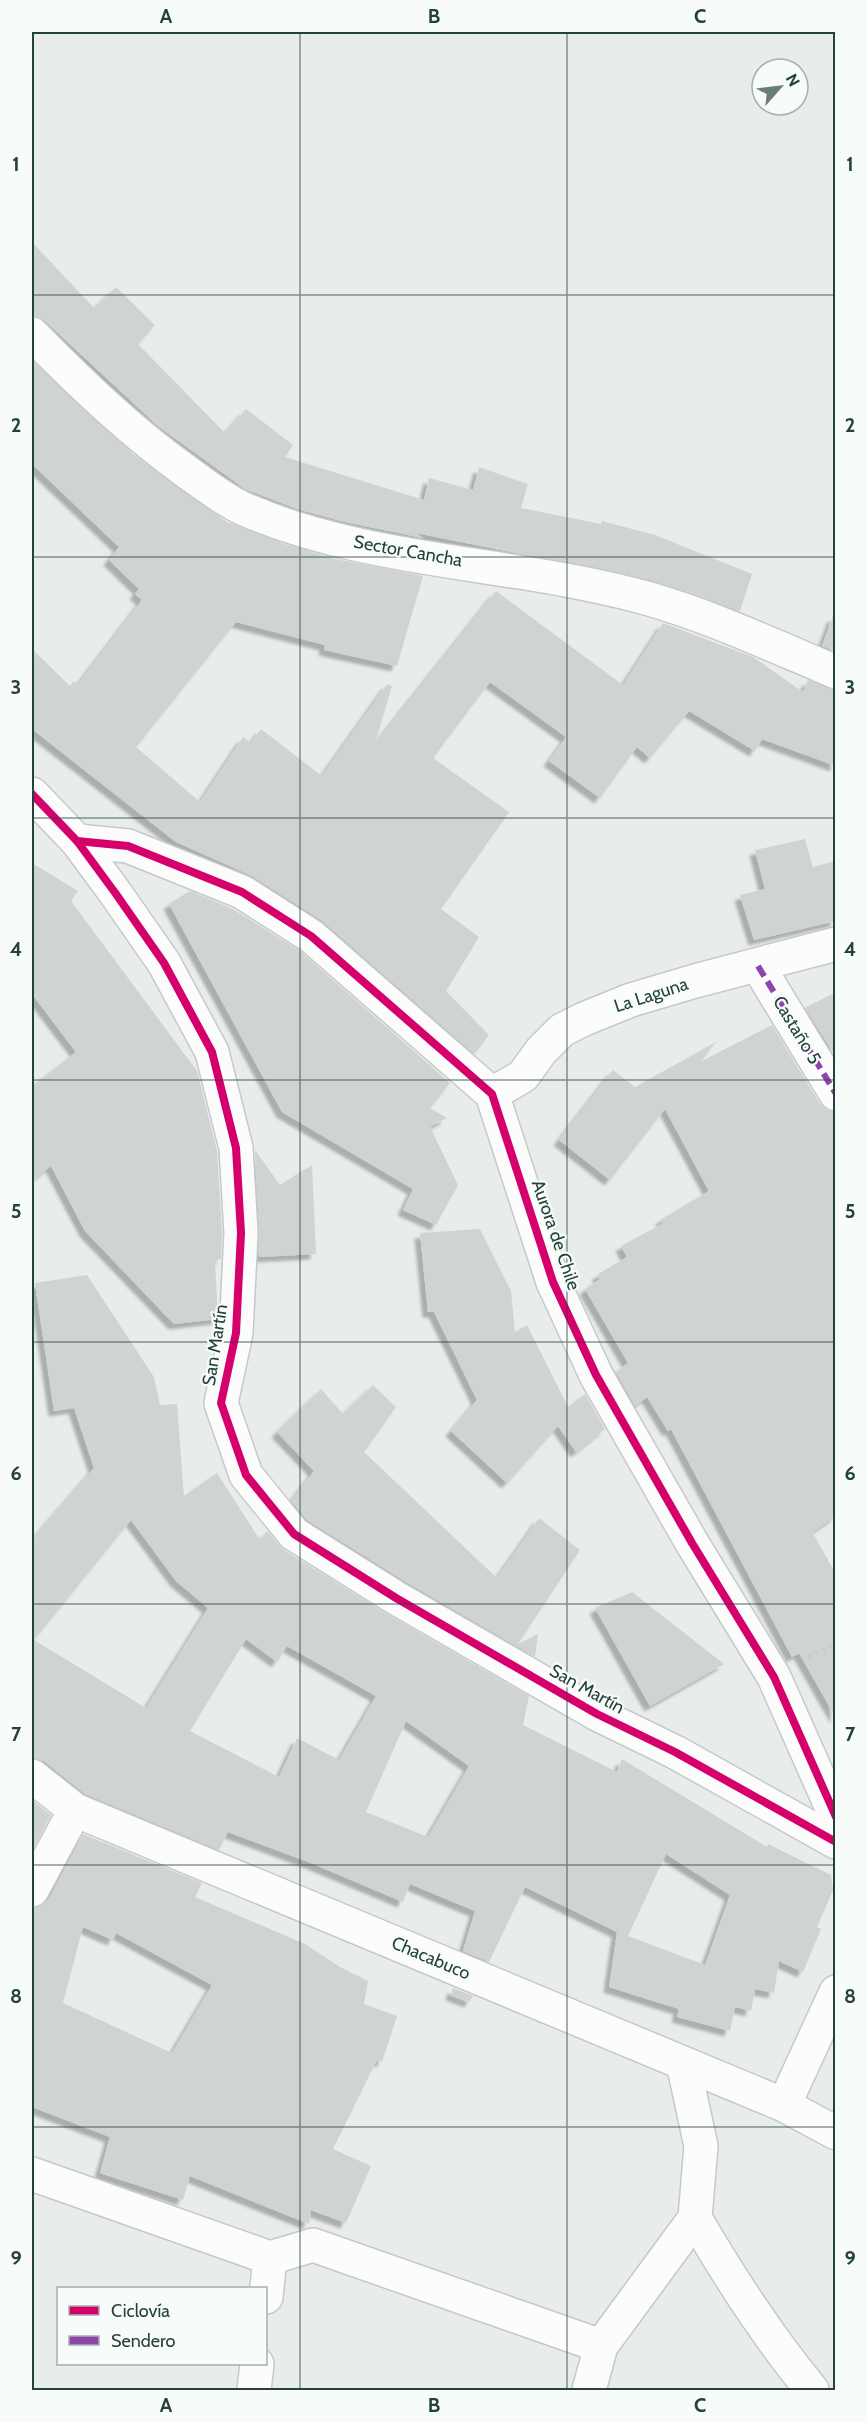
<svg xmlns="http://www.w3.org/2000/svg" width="867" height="2422" viewBox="0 0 867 2422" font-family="Cabin,sans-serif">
<defs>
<filter id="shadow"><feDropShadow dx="-5.5" dy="5.5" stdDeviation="1.5" flood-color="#0004"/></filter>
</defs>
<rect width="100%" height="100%" fill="#e8edeb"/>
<g fill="#cfd4d2" fill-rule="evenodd" filter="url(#shadow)">
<path d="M32 242 94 308 116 287 155 325 138 344 225 433 246 409 293 445 285 457 424 500 429 478 473 490 479 467 528 484 521 508 601 524 602 521 655 535 752 574 740 611 650 580 416 533 423 538 345 522 297 509 245 489 158 426 45 321 32 316Z"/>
<path d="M32 360 134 455 227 522 284 544 335 559 423 576 397 666 324 650 325 645 236 622 136 747 200 802 243 737 251 743 261 729 322 776 387 684 392 686 375 744 496 591 623 685 663 623 753 657 803 692 808 680 836 690V766L762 739 755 751 689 711 650 758 637 747 600 798 549 761 566 737 490 682 433 758 509 812 441 909 479 937 446 991 489 1035 474 1054 321 920 252 876 176 842 32 729V649L70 686 74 681 78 684 142 600 135 594 139 589 109 560 119 547 32 464Z"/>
<path d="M833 616 836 617V651L822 646Z"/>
<path d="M805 839 813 867 836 861V921L754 940 740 895 765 889 755 850Z"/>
<path d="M32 863 78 891 71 901 197 1071 217 1151 222 1233 221 1259 215 1260 218 1319 174 1324 85 1231 51 1166 32 1181V1086L76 1052 32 994Z"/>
<path d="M190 891 233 909 300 951 450 1083 430 1108 447 1118 430 1127 458 1185 436 1225 403 1210 413 1189 282 1112 169 904Z"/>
<path d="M836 992V1057L805 1008Z"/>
<path d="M772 1025 820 1104 827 1110 836 1113V1516L812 1532 836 1574V1718L799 1653 792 1657 671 1429 668 1431 647 1397 635 1406 616 1372 628 1363 585 1289 600 1279 597 1275 627 1257 621 1246 664 1223 660 1220 709 1191 665 1109 610 1180 559 1140 613 1070 635 1087 716 1042 700 1062Z"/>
<path d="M255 1150 280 1185 312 1165 316 1254 259 1257Z"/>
<path d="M480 1229 511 1291 515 1332 527 1325 568 1407 585 1394 605 1429 576 1452 558 1426 507 1483 451 1431 477 1400 434 1312H428L420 1233Z"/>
<path d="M87 1275 154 1377 160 1405 177 1404 184 1496 217 1473 260 1540 267 1531 284 1550 387 1614 529 1696 523 1725 617 1772 622 1759 767 1847 768 1844 831 1875 833 1890 817 1927 821 1929 803 1972 779 1961 774 1993 755 1989 751 2011 735 2007 730 2031 677 2017 679 2009 609 1987 617 1932 525 1887 489 1962 463 1951 475 1911 410 1884 403 1902 311 1863 228 1832 219 1850 85 1794 44 1761 32 1758V1540L94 1468 74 1408 54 1411 35 1283ZM131 1520 176 1581 208 1608 146 1708 34 1640ZM246 1639 277 1662 287 1646 376 1696 339 1760 297 1738 279 1777 190 1731ZM406 1721 469 1766 428 1837 366 1812ZM666 1854 730 1895 705 1965 628 1936Z"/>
<path d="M373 1385 396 1407 364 1452 497 1578 539 1518 580 1550 518 1644 538 1634 535 1657 406 1582 307 1520 291 1501 314 1471 277 1432 321 1389 343 1414Z"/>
<path d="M632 1592 724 1664 650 1706 595 1608Z"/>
<path d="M32 1800 51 1815 32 1851Z"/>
<path d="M83 1834 202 1883 195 1897 305 1944 340 1967 368 1981 364 2004 397 2016 382 2062 377 2060 333 2149 371 2166 346 2223 311 2210 309 2224 190 2176 183 2200 100 2173 110 2137 32 2107V1909L41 1906 49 1899ZM83 1927 113 1940 116 1933 212 1985 172 2053 63 2003Z"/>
<path d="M453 1988 473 1996 470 2002 451 1995Z"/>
</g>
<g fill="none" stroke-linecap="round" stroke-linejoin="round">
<g stroke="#c5cac8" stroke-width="36">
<g id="street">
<path d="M32 334C80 383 131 432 187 472 205 485 224 500 244 509 366 563 517 562 646 598 710 616 774 646 836 672"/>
<path d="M32 794 77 841 116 894 164 963 212 1052 236 1148 241 1233 236 1333 221 1403 246 1475 294 1534 396 1598 597 1714 675 1752 836 1842"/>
<path d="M77 841 128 846 242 892 311 936 492 1094 553 1282 596 1375 692 1543 774 1677 836 1817"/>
<path d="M758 966 836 1094"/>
<path d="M492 1094 523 1076 541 1051 562 1030 584 1019 631 1000 695 981 836 944"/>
<path d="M32 1776 75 1810 784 2105 836 2133"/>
<path d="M32 1890 75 1810"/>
<path d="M784 2105 836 1992"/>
<path d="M32 2174 270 2258 313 2245 601 2346"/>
<path d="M695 2218C730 2278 767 2336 812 2390"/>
<path d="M266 2297 270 2258"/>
<path d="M254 2390 257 2364"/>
<path d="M589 2390 601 2346 695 2218 701 2146 683 2063"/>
</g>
</g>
<path stroke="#c3ccca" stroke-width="4" stroke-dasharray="3 4.5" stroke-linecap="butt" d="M809 1657 836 1643"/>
<use href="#street" stroke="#fcfcfc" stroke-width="33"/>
<path stroke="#8e44ad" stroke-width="6" stroke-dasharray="12 6" stroke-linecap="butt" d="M758 966 836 1094"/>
<g stroke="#f7fbf9" stroke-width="11">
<g id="cycleway">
<path d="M32 794 77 841 116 894 164 963 212 1052 236 1148 241 1233 236 1333 221 1403 246 1475 294 1534 396 1598 597 1714 675 1752 836 1842"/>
<path d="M77 841 128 846 242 892 311 936 492 1094 553 1282 596 1375 692 1543 774 1677 836 1817"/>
</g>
</g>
<use href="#cycleway" stroke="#d6006c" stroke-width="8"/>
</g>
<path fill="none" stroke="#24423a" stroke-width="1.5" stroke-opacity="0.55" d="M300 32V2390M567 32V2390M32 295H836M32 557H836M32 818H836M32 1080H836M32 1342H836M32 1604H836M32 1865H836M32 2127H836"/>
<g text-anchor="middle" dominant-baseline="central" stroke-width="4.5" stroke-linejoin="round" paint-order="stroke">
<g font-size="18" fill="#24423a" stroke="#f7fbf9">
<text transform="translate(408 551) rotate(10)">Sector Cancha</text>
<text transform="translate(651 995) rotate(-18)">La Laguna</text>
<text transform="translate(797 1030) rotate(59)">Castaño 5</text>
<text transform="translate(556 1235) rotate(71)">Aurora de Chile</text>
<text transform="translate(215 1345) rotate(-81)">San Martín</text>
<text transform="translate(587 1689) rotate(29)">San Martín</text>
<text transform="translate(431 1958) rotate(23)">Chacabuco</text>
</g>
</g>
<rect width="867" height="2422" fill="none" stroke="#f7fbf9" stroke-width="66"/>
<rect x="57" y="2287" width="210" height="78" fill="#f7fbf9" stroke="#a3b1ad" stroke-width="1.5"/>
<rect x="69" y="2306" width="30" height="9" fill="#d6006c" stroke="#a3b1ad" stroke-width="1.5"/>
<text x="111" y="2317" font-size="18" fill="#24423a">Ciclovía</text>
<rect x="69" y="2336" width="30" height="9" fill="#8e44ad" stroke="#a3b1ad" stroke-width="1.5"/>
<text x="111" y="2347" font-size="18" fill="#24423a">Sendero</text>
<g transform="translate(780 87) rotate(62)"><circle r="28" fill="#f7fbf9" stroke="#a3b1ad" stroke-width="1.5"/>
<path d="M0-4.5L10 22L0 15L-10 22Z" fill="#697e78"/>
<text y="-9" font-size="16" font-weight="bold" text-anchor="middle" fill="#24423a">N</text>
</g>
<rect x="33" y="33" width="801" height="2356" fill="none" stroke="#24423a" stroke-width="2"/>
<g font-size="20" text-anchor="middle" font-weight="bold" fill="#24423a">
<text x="166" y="23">A</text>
<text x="434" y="23">B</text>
<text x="700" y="23">C</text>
<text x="16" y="171">1</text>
<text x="850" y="171">1</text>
<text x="16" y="432">2</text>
<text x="850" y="432">2</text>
<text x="16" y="694">3</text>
<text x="850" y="694">3</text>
<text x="16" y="956">4</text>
<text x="850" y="956">4</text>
<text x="16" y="1218">5</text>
<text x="850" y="1218">5</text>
<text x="16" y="1480">6</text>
<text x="850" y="1480">6</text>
<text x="16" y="1741">7</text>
<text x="850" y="1741">7</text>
<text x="16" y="2003">8</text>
<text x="850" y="2003">8</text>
<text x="16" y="2265">9</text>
<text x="850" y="2265">9</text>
<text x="166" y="2412">A</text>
<text x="434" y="2412">B</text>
<text x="700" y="2412">C</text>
</g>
</svg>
